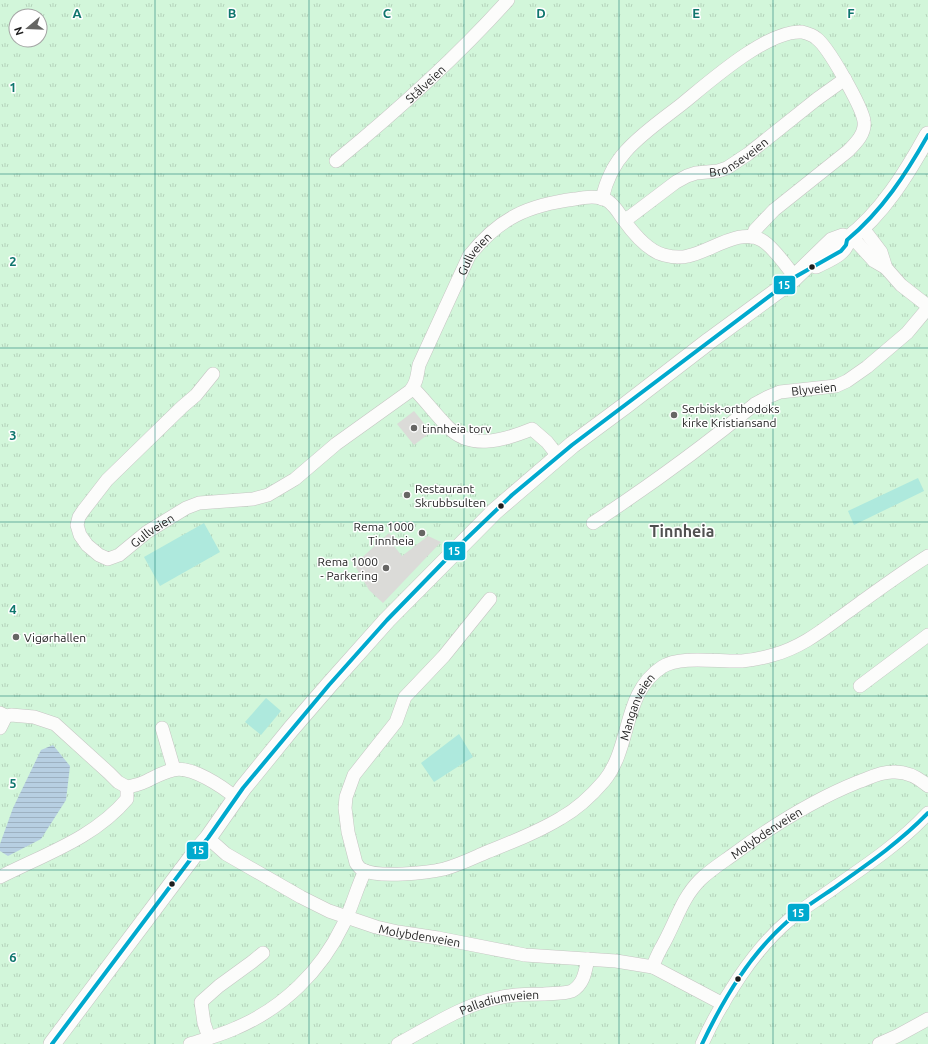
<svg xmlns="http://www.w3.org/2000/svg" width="928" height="1044" viewBox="0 0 928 1044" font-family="Ubuntu,sans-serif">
<defs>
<pattern id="park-tufts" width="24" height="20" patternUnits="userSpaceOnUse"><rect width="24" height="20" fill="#d2f6da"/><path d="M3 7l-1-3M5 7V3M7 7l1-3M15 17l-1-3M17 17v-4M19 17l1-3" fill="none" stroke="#b4d2bb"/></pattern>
<pattern id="water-rules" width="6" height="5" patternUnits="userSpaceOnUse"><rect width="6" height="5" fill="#b7cfe2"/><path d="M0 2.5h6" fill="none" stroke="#9db1c1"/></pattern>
</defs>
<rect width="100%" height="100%" fill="#edece6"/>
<path fill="url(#park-tufts)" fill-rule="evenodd" d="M0 0H928V1044H0ZM16 16H40V40H16Z"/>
<g fill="#aee9dd">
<path d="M918 478 924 491 854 525 848 511Z"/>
<path d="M204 523 220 552 160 586 144 557Z"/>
<path d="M266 698 281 711 261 735 245 722Z"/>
<path d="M459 734 473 757 434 782 421 763Z"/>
</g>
<g fill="#dbdbd8">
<path d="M414 411 431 432 414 445 397 424Z"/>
<path d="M389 533 393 538 390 541 402 556 428 536 441 542 383 603 369 590 355 566 357 562Z"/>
</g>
<path fill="url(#water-rules)" d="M53 745 70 766 66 800 41 839 8 856 0 851V844L13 808 41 750Z"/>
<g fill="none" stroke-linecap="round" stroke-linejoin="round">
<g stroke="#c5c5c2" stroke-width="14">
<g id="minor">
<path id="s1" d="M336 161C397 111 455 59 508 0"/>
<path d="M602 199C606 181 614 164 626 151 642 133 663 119 682 104 708 83 768 29 802 32 806 33 813 35 816 38 828 46 862 107 864 121 866 133 856 143 848 151L774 210 755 230 752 237"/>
<path id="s2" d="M624 220 631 216 676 182 687 176 696 173 718 171 727 168 748 154 817 99 845 79"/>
<path d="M862 227 881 252 886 268"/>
<path d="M851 236 874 261 886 268 901 285 928 306"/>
<path id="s3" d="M213 374 196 395 182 407 107 480 83 511 79 517 77 525 80 535 87 545 99 555 108 559 119 555 147 532 186 508 199 503 253 499 268 495 295 479 336 444 410 391C417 383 417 375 419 365L469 256C499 218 528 205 575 199 585 197 599 195 608 201 615 206 619 213 623 219 633 233 648 251 664 255 672 257 680 258 688 256 710 252 741 226 763 241 774 248 787 267 795 277"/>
<path d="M413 388C425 400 436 415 448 427 471 451 505 440 532 429L547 442 558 456"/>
<path id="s4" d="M593 523C649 486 703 447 755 404L768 397 780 392 836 386 847 381 867 367 907 333 928 308"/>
<path id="s5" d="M490 599 444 656 405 697 396 722 354 775 346 797 345 808 348 832 356 863C358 866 360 869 363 870 378 878 427 873 444 869 459 865 473 858 487 852 512 842 538 832 561 818 577 809 592 795 604 781 632 747 622 693 662 667 680 655 719 662 742 661 752 660 763 658 773 655 803 647 825 628 849 611 875 592 901 573 928 556"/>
<path d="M860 686 928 635"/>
<path d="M0 713 6 716 11 715 34 717 55 724 109 773 118 782 127 787C132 786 137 785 142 783 152 779 162 772 173 770 191 765 223 787 236 798"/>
<path d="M0 728 6 716"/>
<path d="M162 728 174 769"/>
<path id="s6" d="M208 838 226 854 301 897 329 911 376 927 398 932 438 938 525 955 616 961 653 967"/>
<path d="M0 877C45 854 94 838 127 799V787"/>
<path id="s7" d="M723 1004 653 967C656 955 663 946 668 935 678 915 684 896 700 880 710 870 723 862 734 854 772 826 813 800 858 782 869 778 880 772 892 772 906 771 918 777 928 786"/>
<path d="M209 1038 204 1023 201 1002 219 986 252 962 263 953"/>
<path d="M190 1044C205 1039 221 1035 236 1028 283 1008 321 971 343 925 352 908 356 889 365 871"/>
<path id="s8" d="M398 1044C430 1027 462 1005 498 998 513 994 529 994 544 994 553 993 564 994 572 991 584 984 585 972 588 959"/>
<path d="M702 1044C721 1002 753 950 789 920 804 907 822 897 838 885 870 863 902 841 928 813"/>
<path d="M879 1044 897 1036 928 1019"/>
</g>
</g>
<g stroke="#c5c5c2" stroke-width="18">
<g id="tertiary">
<path d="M816 265C827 259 844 254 847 240 882 214 907 173 928 135"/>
<path d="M52 1044 196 852 208 838 243 788 291 729 329 685 387 620 495 511 572 445 626 405 709 341 780 289 795 277 832 241 843 237 847 240"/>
</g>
</g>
<use href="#minor" stroke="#fcfcfb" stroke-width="13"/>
<use href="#tertiary" stroke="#fcfcfb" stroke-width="17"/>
<g stroke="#fff" stroke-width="7">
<g id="bus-1">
<path d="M52 1044 196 852 208 838 243 788 329 685 387 620 464 541 512 495 572 445 795 277 841 251 846 245 847 240C882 211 906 174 928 135"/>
<path d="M702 1044C724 998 750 954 789 920 802 909 816 900 831 890 865 866 899 843 928 813"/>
</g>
</g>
<use href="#bus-1" stroke="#00a9ce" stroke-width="4"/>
</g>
<path fill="none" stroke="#0f766e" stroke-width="1" stroke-opacity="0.55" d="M155 0V1044M309 0V1044M464 0V1044M619 0V1044M773 0V1044M0 174H928M0 348H928M0 522H928M0 696H928M0 870H928"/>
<g fill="#1e1e1e" stroke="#fff" stroke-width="1.5">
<circle cx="812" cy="267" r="3.5"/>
<circle cx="501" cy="506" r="3.5"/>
<circle cx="172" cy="884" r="3.5"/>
<circle cx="738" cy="979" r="3.5"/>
</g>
<g fill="#666664" stroke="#fff" stroke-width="1.5">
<circle cx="674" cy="415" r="4"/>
<circle cx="414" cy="428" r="4"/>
<circle cx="407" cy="495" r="4"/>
<circle cx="422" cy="533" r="4"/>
<circle cx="386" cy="568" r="4"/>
<circle cx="16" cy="637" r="4"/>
</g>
<g text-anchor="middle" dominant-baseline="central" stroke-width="3" stroke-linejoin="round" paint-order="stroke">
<g font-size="12" fill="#1e1e1e" stroke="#fff">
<text stroke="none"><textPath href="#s1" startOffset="118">Stålveien</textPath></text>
<text stroke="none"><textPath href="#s2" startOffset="133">Bronseveien</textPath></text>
<text stroke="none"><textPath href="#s3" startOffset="759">Gullveien</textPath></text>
<text stroke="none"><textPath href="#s4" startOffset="263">Blyveien</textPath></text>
<text stroke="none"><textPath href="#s3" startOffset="306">Gullveien</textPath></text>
<text stroke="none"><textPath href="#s5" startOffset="673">Manganveien</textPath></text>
<text stroke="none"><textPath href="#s7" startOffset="260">Molybdenveien</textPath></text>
<text stroke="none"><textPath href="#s6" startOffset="236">Molybdenveien</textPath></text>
<text stroke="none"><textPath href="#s8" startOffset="111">Palladiumveien</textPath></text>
</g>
<g font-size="12" fill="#1e1e1e" stroke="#fff" text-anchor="start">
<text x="682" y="408">Serbisk-orthodoks<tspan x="682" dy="14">kirke Kristiansand</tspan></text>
<text x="422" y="428">tinnheia torv</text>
<text x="415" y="488">Restaurant<tspan x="415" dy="14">Skrubbsulten</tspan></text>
<text x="414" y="526" text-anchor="end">Rema 1000<tspan x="414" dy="14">Tinnheia</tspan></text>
<text x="378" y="561" text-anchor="end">Rema 1000<tspan x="378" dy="14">- Parkering</tspan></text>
<text x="24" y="637">Vigørhallen</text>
</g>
<g font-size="16" font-weight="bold" fill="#515151" stroke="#fff">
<text x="682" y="531">Tinnheia</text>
</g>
</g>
<g font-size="13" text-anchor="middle" font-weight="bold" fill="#0f766e" stroke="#fff" stroke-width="3" stroke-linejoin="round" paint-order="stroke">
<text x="77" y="18">A</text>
<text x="232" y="18">B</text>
<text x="387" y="18">C</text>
<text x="541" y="18">D</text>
<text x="696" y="18">E</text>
<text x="851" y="18">F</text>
<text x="13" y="92">1</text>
<text x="13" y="266">2</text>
<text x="13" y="440">3</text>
<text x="13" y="614">4</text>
<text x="13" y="788">5</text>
<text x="13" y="962">6</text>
</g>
<g stroke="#fff" stroke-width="1.5">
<rect x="773" y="275" width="23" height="20" rx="4" fill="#00a9ce"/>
<rect x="443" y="541" width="23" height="20" rx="4" fill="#00a9ce"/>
<rect x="186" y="841" width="23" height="19" rx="4" fill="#00a9ce"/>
<rect x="787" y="903" width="23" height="19" rx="4" fill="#00a9ce"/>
</g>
<g font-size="11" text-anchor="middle" font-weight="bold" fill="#fff">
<text x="784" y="289">15</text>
<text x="454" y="555">15</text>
<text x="198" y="854">15</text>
<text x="798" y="917">15</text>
</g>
<g transform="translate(28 28) rotate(251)"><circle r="19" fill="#ffffff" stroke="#a5a5a5"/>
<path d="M0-3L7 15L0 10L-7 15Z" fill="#666664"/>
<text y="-6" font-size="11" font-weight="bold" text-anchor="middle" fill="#1e1e1e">N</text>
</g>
</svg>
